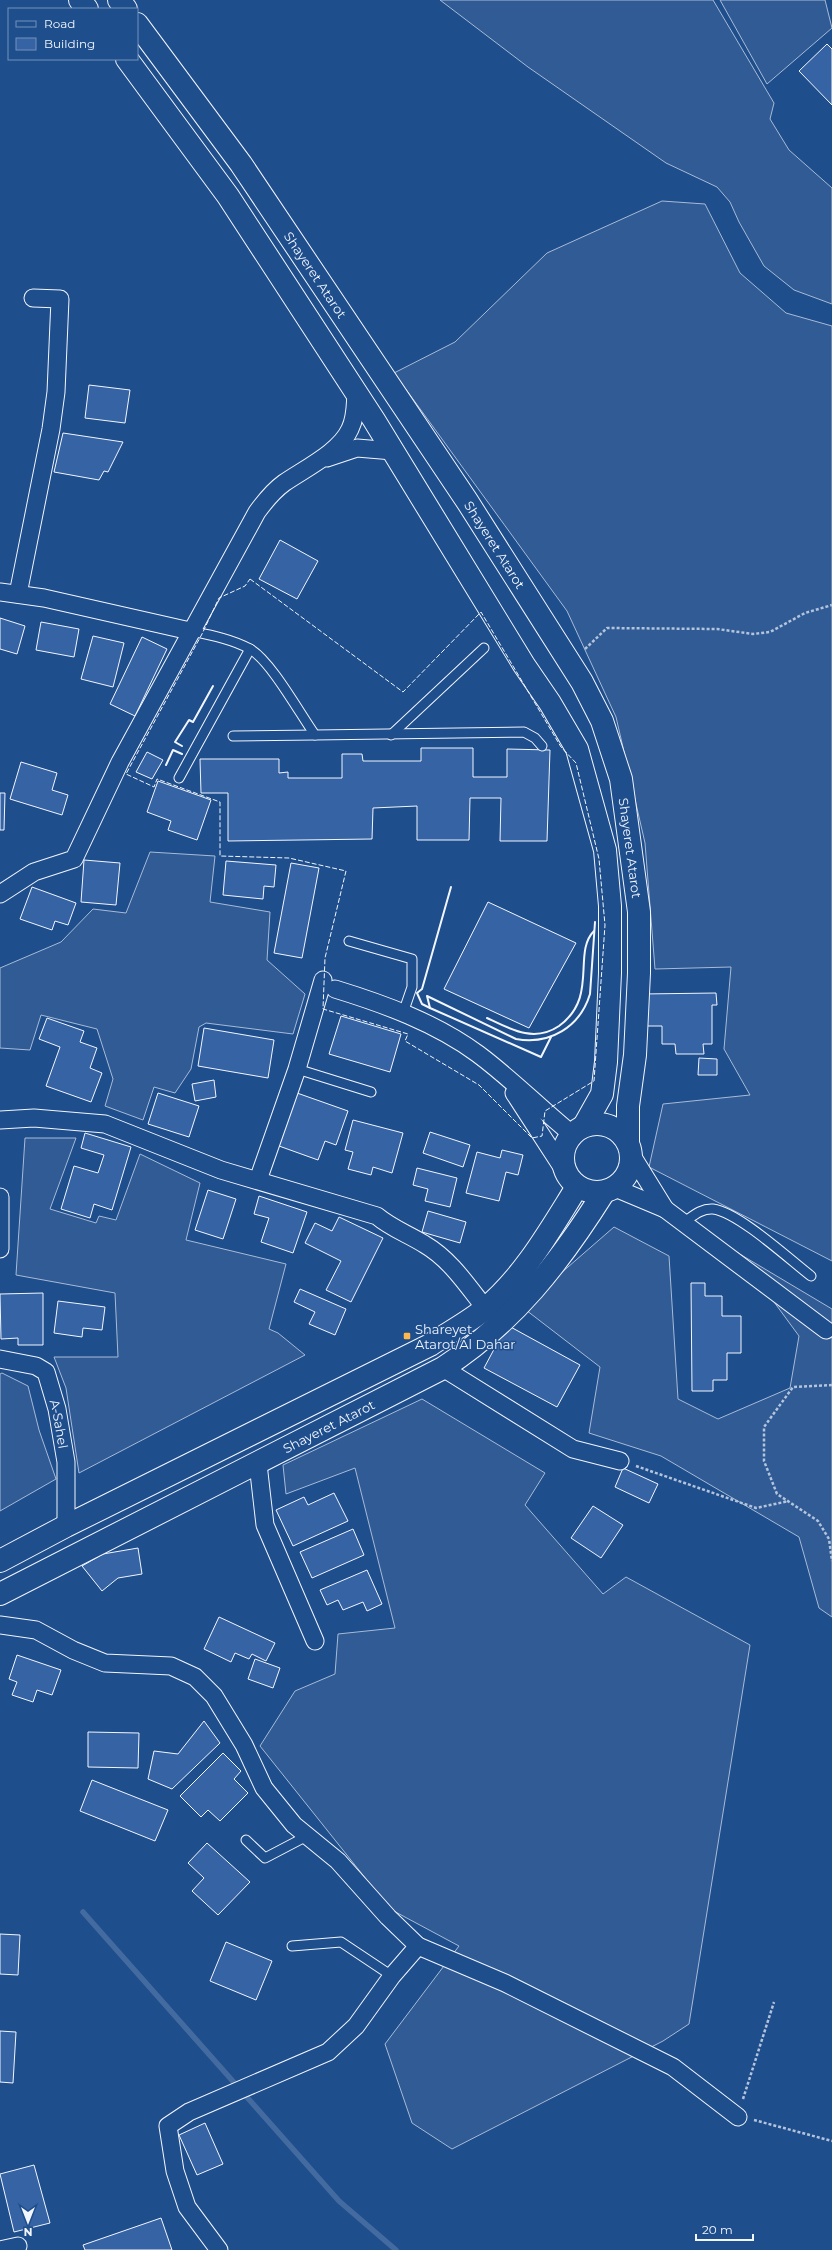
<svg xmlns="http://www.w3.org/2000/svg" width="832" height="2250" viewBox="0 0 832 2250" font-family="Montserrat,sans-serif">
<rect width="100%" height="100%" fill="#1f4e8c"/>
<g fill="#305b95" stroke="#a8bbd7">
<path d="M440 0H713L774 103 770 119 789 150 832 188V304L794 290 764 266 739 222 730 202 717 187 666 163 528 67Z"/>
<path d="M720 0H825L832 28 767 84Z"/>
<path d="M662 201 705 204 740 273 786 313 832 326V1261L649 1167 663 1104 750 1095 724 1049 731 967 655 969 645 843 616 717 567 611 394 373 455 342 547 253Z"/>
<path d="M150 852 215 856 210 902 270 912 267 960 305 994 293 1034 206 1023 199 1027 191 1069 175 1093 154 1087 143 1120 105 1106 113 1079 97 1029 41 1015 30 1050 0 1048V968L61 942 93 909 126 913Z"/>
<path d="M25 1138H76L50 1209 96 1223 99 1216 116 1220 140 1154 200 1183 186 1240 286 1264 269 1329 278 1333 305 1355 79 1473 66 1388 54 1357H118L115 1293 16 1275Z"/>
<path d="M614 1227 669 1256 678 1399 718 1419 790 1388 799 1336 738 1253 832 1309V1617L819 1608 799 1537 661 1456 589 1433 600 1367 522 1307Z"/>
<path d="M2 1373 28 1386 39 1430 56 1479 0 1511V1374Z"/>
<path d="M422 1399 545 1473 525 1505 603 1594 626 1577 750 1645 689 2024 663 2041 452 2149 412 2123 385 2044 459 1946 390 1909 260 1746 295 1691 335 1674 338 1634 395 1628 355 1468 286 1494 283 1465Z"/>
</g>
<g fill="none" stroke-linecap="round" stroke-linejoin="round">
<path stroke="#446ba0" stroke-width="5.5" d="M83 1912 339 2201 396 2250"/>
</g>
<g fill="#3563a3" stroke="#f2f6ff">
<path d="M827 44 832 49V105L799 71Z"/>
<path d="M89 385 130 390 125 423 85 418Z"/>
<path d="M63 433 123 442 108 472 104 471 99 480 54 472Z"/>
<path d="M280 540 318 561 297 599 259 579Z"/>
<path d="M0 618 25 626 17 654 0 649Z"/>
<path d="M41 622 79 629 74 657 36 650Z"/>
<path d="M93 636 124 643 113 687 81 679Z"/>
<path d="M142 637 167 649 135 716 110 704Z"/>
<path d="M421 748H473V777H507V749L550 750 547 841H500L501 798H470L469 840H417V806L373 808 372 839 228 841V793H201L200 759H279V773L288 772V778H342V754H362L363 761H421Z"/>
<path d="M147 752 163 760 152 779 136 772Z"/>
<path d="M21 762 57 773 52 790 68 795 62 815 10 799Z"/>
<path d="M158 781 211 800 197 840 168 830 171 821 147 812Z"/>
<path d="M0 793H5L4 830H0Z"/>
<path d="M84 860 120 863 116 905 81 902Z"/>
<path d="M226 861 276 865 274 887 264 886 263 899 223 895Z"/>
<path d="M291 863 319 868 302 958 274 953Z"/>
<path d="M32 887 76 903 68 925 55 921 52 930 20 919Z"/>
<path d="M488 902 576 943 529 1028 444 989Z"/>
<path d="M716 993 717 1005H712V1044H703L704 1054H676L675 1044H662V1026H643L642 994Z"/>
<path d="M341 1016 401 1034 390 1072 329 1054Z"/>
<path d="M47 1018 84 1031 80 1042 97 1048 90 1068 102 1073 91 1102 46 1086 60 1047 39 1039Z"/>
<path d="M204 1028 274 1040 268 1078 198 1066Z"/>
<path d="M699 1058 717 1059V1075H698Z"/>
<path d="M214 1080 216 1097 195 1101 192 1084Z"/>
<path d="M158 1093 199 1106 189 1137 148 1124Z"/>
<path d="M297 1093 348 1111 336 1145 325 1141 318 1160 279 1146Z"/>
<path d="M353 1120 403 1133 392 1173 373 1167 371 1175 348 1169 353 1152 345 1150Z"/>
<path d="M430 1132 470 1145 463 1167 423 1153Z"/>
<path d="M85 1133 131 1147 112 1210 94 1204 90 1218 61 1209 74 1166 98 1173 104 1155 81 1148Z"/>
<path d="M502 1150 523 1155 518 1175 506 1172 499 1201 466 1193 477 1152 500 1158Z"/>
<path d="M417 1168 457 1178 450 1207 425 1201 428 1189 413 1185Z"/>
<path d="M208 1190 236 1199 223 1239 195 1230Z"/>
<path d="M259 1196 307 1212 293 1253 261 1242 269 1218 254 1214Z"/>
<path d="M428 1211 466 1222 460 1243 422 1232Z"/>
<path d="M339 1217 383 1238 351 1302 326 1290 341 1261 305 1243 315 1223 332 1231Z"/>
<path d="M691 1283H705V1296H722V1316H741V1353H727V1380H713V1391H692Z"/>
<path d="M300 1289 346 1309 335 1335 309 1324 315 1312 294 1302Z"/>
<path d="M43 1293V1345H18V1338L1 1339 0 1294Z"/>
<path d="M58 1301 105 1307 102 1330 83 1328 82 1337 54 1333Z"/>
<path d="M507 1325 580 1365 557 1407 484 1368Z"/>
<path d="M623 1468 658 1484 649 1503 615 1487Z"/>
<path d="M334 1493 348 1521 293 1546 276 1510 304 1497 308 1505Z"/>
<path d="M593 1506 623 1525 601 1558 571 1538Z"/>
<path d="M353 1529 364 1555 312 1578 300 1552Z"/>
<path d="M138 1548 142 1574 118 1578 102 1591 82 1566 103 1554Z"/>
<path d="M367 1570 382 1604 367 1611 363 1602 343 1610 338 1600 327 1605 320 1590Z"/>
<path d="M219 1617 275 1643 266 1661 252 1654 249 1659 235 1653 231 1662 204 1649Z"/>
<path d="M17 1655 61 1670 52 1695 37 1690 33 1702 12 1695 17 1682 9 1679Z"/>
<path d="M255 1659 280 1668 273 1688 248 1679Z"/>
<path d="M204 1721 220 1743 172 1789 148 1779 154 1751 178 1754Z"/>
<path d="M88 1732 139 1733 138 1768 88 1767Z"/>
<path d="M223 1753 241 1771 234 1779 248 1793 220 1821 208 1810 201 1817 180 1796Z"/>
<path d="M92 1780 168 1810 155 1841 80 1811Z"/>
<path d="M207 1843 250 1882 218 1915 192 1891 204 1878 188 1863Z"/>
<path d="M0 1934 20 1935 18 1975 0 1974Z"/>
<path d="M226 1942 272 1961 256 2000 210 1981Z"/>
<path d="M0 2031 16 2032 13 2083 0 2082Z"/>
<path d="M205 2123 223 2164 197 2175 179 2135Z"/>
<path d="M34 2165 50 2223 14 2232 0 2174Z"/>
<path d="M161 2218 172 2250H85L83 2245Z"/>
</g>
<g fill="none" stroke-linecap="round" stroke-linejoin="round">
<g stroke="#f2f6ff" stroke-width="11">
<g id="service">
<path d="M190 631C210 635 232 639 250 649 271 661 300 714 315 735L524 732 535 738 542 746"/>
<path d="M391 735 484 648"/>
<path d="M233 736 315 735"/>
<path d="M179 778 250 649"/>
<path d="M349 941 412 959V987L403 1013"/>
<path d="M297 1069 371 1092"/>
<path d="M683 1223C692 1217 701 1208 713 1209 738 1212 789 1259 811 1276"/>
<path d="M246 1840 265 1858 307 1836"/>
<path d="M292 1946 341 1942 392 1976"/>
</g>
</g>
<g stroke="#f2f6ff" stroke-width="19">
<g id="minor">
<path d="M327 458 357 448 393 451"/>
<path d="M0 592 44 598 190 631"/>
<path d="M18 594 51 429 56 392 60 299 33 298"/>
<path d="M0 894 34 872 74 859 120 762 257 512C265 501 273 491 284 483 304 469 340 452 350 429 356 417 355 405 356 393"/>
<path d="M335 989C384 1004 436 1023 478 1054 509 1077 537 1105 567 1130L576 1131"/>
<path d="M514 1093 564 1170"/>
<path d="M0 1120 34 1118 105 1124 221 1170 377 1216C391 1228 408 1234 424 1244 450 1259 467 1285 485 1308"/>
<path d="M631 1154 665 1209"/>
<path d="M258 1180 297 1069 323 980"/>
<path d="M615 1188 665 1209 826 1330"/>
<path d="M0 1197V1249"/>
<path id="s1" d="M0 1359 36 1366 46 1372 57 1409 66 1462V1526"/>
<path d="M443 1368 573 1449 620 1461"/>
<path d="M258 1464 265 1525 315 1641"/>
<path d="M0 1625 36 1630 73 1650 105 1663 171 1666 195 1677 214 1696 244 1745 264 1788 294 1825 338 1861 388 1917 418 1946 392 1976 356 2026 328 2052 189 2112 168 2126 175 2171 187 2207 219 2250"/>
<path d="M418 1946 505 1983 673 2067 738 2117"/>
<path d="M0 2250 18 2246"/>
</g>
</g>
<g stroke="#f2f6ff" stroke-width="24">
<g id="secondary">
<path d="M80 0 87 9"/>
<path d="M119 0 126 9"/>
<path id="s2" d="M137 24 241 164 467 501 582 682 602 721 621 779 639 912V973L635 1055 628 1106V1143"/>
<path d="M127 59 228 196 374 420 524 665 550 703 577 749 605 850 610 906V973L606 1062 602 1094 584 1126"/>
<circle cx="597" cy="1158" r="34"/>
<path d="M0 1561 66 1526 430 1345C448 1333 469 1322 486 1308 525 1275 550 1230 577 1187"/>
<path id="s3" d="M0 1594 443 1368C513 1323 560 1262 604 1192"/>
</g>
</g>
<g stroke="#b3c4dc" stroke-width="2.5" stroke-dasharray="3 2" stroke-linecap="butt">
<path d="M585 649 607 628 717 629 753 634 770 632 805 613 832 605"/>
<path d="M832 1385 793 1387 764 1427V1461L777 1494 818 1521 829 1539 832 1561"/>
<path d="M636 1466 756 1508 789 1501"/>
<path d="M743 2099 774 2002"/>
<path d="M754 2120 832 2141"/>
</g>
<use href="#service" stroke="#1f4e8c" stroke-width="9"/>
<use href="#minor" stroke="#1f4e8c" stroke-width="17"/>
<use href="#secondary" stroke="#1f4e8c" stroke-width="22"/>
<path stroke="#f2f6ff" stroke-width="1" stroke-dasharray="5 2" stroke-linecap="butt" d="M250 579 403 692 481 612 561 747 576 763 599 859 605 925 594 1081 545 1111 542 1136 532 1138 479 1085 405 1041 408 1034 323 1009 325 958 346 871 289 858 220 856V802L157 779 154 787 126 774 202 634 219 598 245 586Z"/>
<g stroke="#f2f6ff" stroke-width="2">
<path d="M182 746 175 742 189 720 193 722 213 686"/>
<path d="M166 765 173 750 182 754"/>
<path d="M430 1008 422 1004 417 993 422 989 451 887"/>
<path d="M487 1018C510 1029 534 1043 559 1026 599 997 572 953 594 931"/>
<path d="M551 1037 541 1057 430 1008 427 996 516 1039C550 1045 580 1027 590 994L595 922"/>
</g>
</g>
<rect fill="#ffb74d" stroke="#1f4e8c" stroke-width="1.5" x="403" y="1332" width="8" height="8" rx="2"/>
<g text-anchor="middle" dominant-baseline="central" stroke-width="3" stroke-linejoin="round" paint-order="stroke">
<g font-size="13" fill="#f2f6ff" stroke="#1f4e8c">
<text stroke="none"><textPath href="#s2" startOffset="308">Shayeret Atarot</textPath></text>
<text stroke="none"><textPath href="#s2" startOffset="632">Shayeret Atarot</textPath></text>
<text stroke="none"><textPath href="#s2" startOffset="969">Shayeret Atarot</textPath></text>
<text stroke="none"><textPath href="#s1" startOffset="102">A-Sahel</textPath></text>
<text stroke="none"><textPath href="#s3" startOffset="369">Shayeret Atarot</textPath></text>
</g>
<g font-size="13" fill="#f2f6ff" stroke="#1f4e8c" text-anchor="start">
<text x="415" y="1329">Shareyet<tspan x="415" dy="15">Atarot/Al Dahar</tspan></text>
</g>
</g>
<rect x="8" y="8" width="130" height="52" fill="#1f4e8c" stroke="#7391ba"/>
<rect x="16" y="21" width="20" height="6" fill="#1f4e8c" stroke="#7391ba"/>
<text x="44" y="28" font-size="12" fill="#f2f6ff">Road</text>
<rect x="16" y="38" width="20" height="12" fill="#3563a3" stroke="#7391ba"/>
<text x="44" y="48" font-size="12" fill="#f2f6ff">Building</text>
<g transform="translate(28 2222) rotate(180)" stroke="#1f4e8c" stroke-width="3" paint-order="stroke">
<path d="M0-3L7 15L0 10L-7 15Z" fill="#f2f6ff"/>
<text y="-6" font-size="11" font-weight="bold" text-anchor="middle" fill="#f2f6ff">N</text>
</g>
<path d="M696 2234v6h57v-6" fill="none" stroke="#f2f6ff" stroke-width="2"/>
<text x="702" y="2234" font-size="12" fill="#f2f6ff" stroke="#1f4e8c" stroke-width="3" paint-order="stroke">20 m</text>
</svg>
